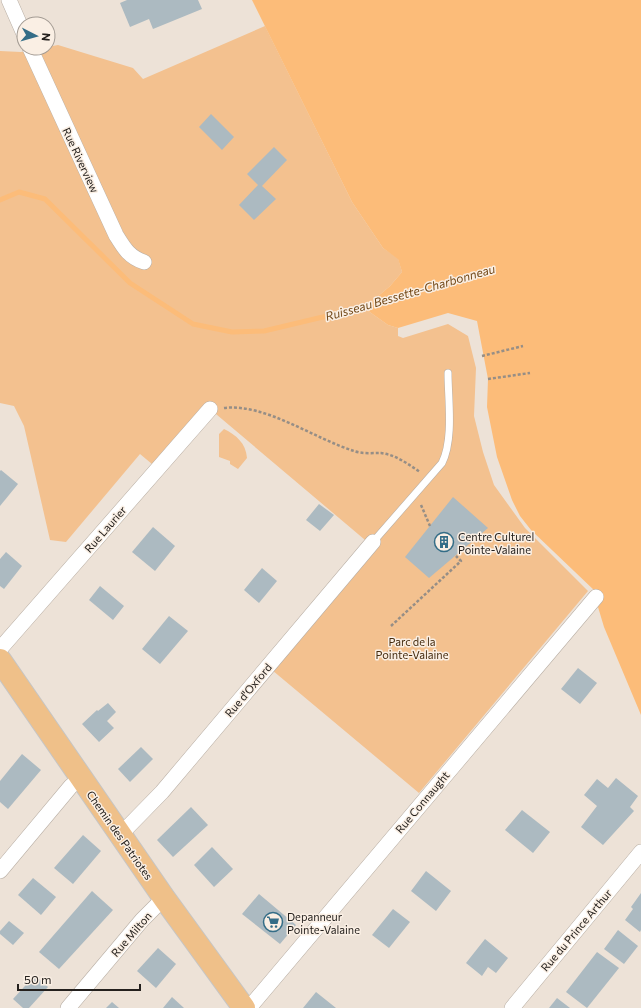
<svg xmlns="http://www.w3.org/2000/svg" width="641" height="1008" viewBox="0 0 641 1008" font-family="Commissioner,sans-serif">
<rect width="100%" height="100%" fill="#ede2d7"/>
<g fill="#f3c18f">
<path d="M265 26 352 202 383 248 398 258 402 272 390 286 364 308 388 325 398 328V336L403 338 448 324 468 336 476 368 474 416 483 452 494 485 525 528 588 591 419 793 266 665 371 545 210 409 158 469 140 454 66 542 50 540 24 426 14 406 0 403V51L21 52 58 45 133 68 143 79Z"/>
<path d="M224 429C236 435 246 443 247 458L238 469 230 464V461L219 457V434Z"/>
</g>
<path fill="#fcbc79" d="M252 0H641V715L604 627 598 607 596 592 531 530 520 516 512 500 497 457 487 407 488 379 477 321 448 313 398 328 388 325 364 308 390 286 402 272 398 259 383 248 352 202Z"/>
<g fill="none" stroke-linecap="round" stroke-linejoin="round">
<path stroke="#fcbc79" stroke-width="5" d="M0 200 19 192 45 199 130 283 193 324 232 332 264 331 369 306"/>
</g>
<g fill="#acbac1">
<path d="M127 0H198L202 9 153 29 149 19 130 27 120 3Z"/>
<path d="M211 114 234 137 222 150 199 127Z"/>
<path d="M274 147 287 160 262 186 276 199 254 220 239 205 258 185 247 174Z"/>
<path d="M1 470 18 484 0 506V471Z"/>
<path d="M453 497 488 528 429 578 405 557Z"/>
<path d="M319 504 334 515 320 531 306 520Z"/>
<path d="M153 527 175 546 155 571 132 552Z"/>
<path d="M6 552 22 566 4 589 0 586V559Z"/>
<path d="M262 568 277 581 259 603 244 590Z"/>
<path d="M100 586 124 606 113 620 89 600Z"/>
<path d="M169 616 188 631 160 664 142 649Z"/>
<path d="M578 668 597 683 580 704 561 689Z"/>
<path d="M108 703 116 712 107 721 114 728 99 742 82 724 97 710 98 711Z"/>
<path d="M141 747 153 759 130 782 118 769Z"/>
<path d="M22 754 41 770 8 809 0 802V781Z"/>
<path d="M616 778 638 796 630 807 634 811 603 845 581 827 597 806 584 795 597 779 608 788Z"/>
<path d="M191 807 208 825 173 857 157 840Z"/>
<path d="M522 810 550 832 533 853 505 830Z"/>
<path d="M83 835 101 851 73 884 54 868Z"/>
<path d="M212 847 233 869 214 887 194 865Z"/>
<path d="M426 871 451 891 436 911 411 891Z"/>
<path d="M33 878 56 897 41 915 18 895Z"/>
<path d="M92 891 113 910 59 969 39 952Z"/>
<path d="M641 893V930L640 932 625 920 633 909 631 907Z"/>
<path d="M259 894 296 925 280 944 242 914Z"/>
<path d="M393 909 410 922 389 948 372 935Z"/>
<path d="M9 921 24 933 13 945 0 934V931Z"/>
<path d="M618 930 638 946 624 964 604 949Z"/>
<path d="M485 939 508 958 496 973 488 967 482 976 466 963Z"/>
<path d="M158 948 176 964 156 988 137 971Z"/>
<path d="M597 952 619 968 587 1008 566 992Z"/>
<path d="M35 975 48 987 29 1008H23L13 999Z"/>
<path d="M316 992 336 1008H303Z"/>
<path d="M172 997 184 1008H163Z"/>
<path d="M557 998 570 1008H549Z"/>
<path d="M112 1002 119 1008H106Z"/>
</g>
<g fill="none" stroke-linecap="round" stroke-linejoin="round">
<g stroke="#b9afa5" stroke-width="8">
<path id="service" d="M373 542 442 463C454 439 448 399 448 373"/>
</g>
<g stroke="#b9afa5" stroke-width="16">
<g id="minor">
<path d="M9 0 24 34"/>
<path d="M30 48 116 235C124 248 129 257 144 262"/>
<path d="M0 649 210 409"/>
<path d="M120 835 162 792 373 542"/>
<path d="M0 871 71 786 81 778"/>
<path d="M68 1008 142 920 164 898"/>
<path d="M249 1008 596 597"/>
<path d="M512 1008 641 852"/>
</g>
</g>
<g stroke="#c6c5c4" stroke-width="24">
<path id="primary" d="M0 660 164 898 244 1008"/>
</g>
<g stroke="#968e86" stroke-width="2.5" stroke-dasharray="3 2" stroke-linecap="butt">
<path d="M482 356 523 346"/>
<path d="M488 379 530 373"/>
<path d="M224 408C265 403 315 439 354 451 362 454 373 453 381 453 396 455 408 464 420 472"/>
<path d="M421 505 430 526"/>
<path d="M391 626 461 561 456 556"/>
</g>
<use href="#service" stroke="#fff" stroke-width="7"/>
<use href="#minor" stroke="#fff" stroke-width="15"/>
<use href="#primary" stroke="#efc089" stroke-width="22"/>
</g>
<defs>
<g id="building-ring" transform="scale(1)"><circle r="9.5" fill="#faefe4" stroke="#346d87" stroke-width="1.5"/><path d="M-4-6H4V6H1V3H-1V6H-4ZM-2.5-4.3h1.7v1.8h-1.7ZM.8-4.3h1.7v1.8H.8ZM-2.5-1h1.7V.8h-1.7ZM.8-1h1.7V.8H.8Z" fill="#346d87"/></g>
<g id="supermarket-ring" transform="scale(1)"><circle r="9.5" fill="#faefe4" stroke="#346d87" stroke-width="1.5"/><path d="M-6-5.5h2.5l.6 2H6L4.5 2H-2.5L-4.4-4H-6ZM-1.5 3.2a1.3 1.3 0 1 0 .1 0ZM3 3.2a1.3 1.3 0 1 0 .1 0Z" fill="#346d87"/></g>
</defs>
<g fill-rule="evenodd">
<use href="#building-ring" x="444" y="542"/>
<use href="#supermarket-ring" x="273" y="922"/>
</g>
<g text-anchor="middle" dominant-baseline="central" stroke-width="3" stroke-linejoin="round" paint-order="stroke">
<g font-size="11" fill="#24201d" stroke="#faefe4">
<text transform="translate(81 160) rotate(65)">Rue Riverview</text>
<text transform="translate(105 529) rotate(-49)">Rue Laurier</text>
<text transform="translate(248 690) rotate(-50)">Rue d'Oxford</text>
<text transform="translate(422 802) rotate(-50)">Rue Connaught</text>
<text transform="translate(120 835) rotate(55)">Chemin des Patriotes</text>
<text transform="translate(576 930) rotate(-50)">Rue du Prince Arthur</text>
<text transform="translate(131 934) rotate(-49)">Rue Milton</text>
</g>
<g font-size="11" fill="#24201d" stroke="#faefe4" text-anchor="start">
<text x="458" y="536">Centre Culturel<tspan x="458" dy="13">Pointe-Valaine</tspan></text>
<text x="287" y="916">Depanneur<tspan x="287" dy="13">Pointe-Valaine</tspan></text>
</g>
<g font-size="11" fill="#442a0d" stroke="#faefe4">
<text x="412" y="641">Parc de la<tspan x="412" dy="13">Pointe-Valaine</tspan></text>
</g>
<g font-size="12" font-style="italic" fill="#724817" stroke="#faefe4">
<text transform="translate(410 292) rotate(-16)">Ruisseau Bessette-Charbonneau</text>
</g>
</g>
<g transform="translate(36 36) rotate(96)"><circle r="19" fill="#faefe4" stroke="#a49c94"/>
<path d="M0-3L7 15L0 10L-7 15Z" fill="#346d87"/>
<text y="-6" font-size="11" font-weight="bold" text-anchor="middle" fill="#24201d">N</text>
</g>
<path d="M18 984v6h122v-6" fill="none" stroke="#24201d" stroke-width="2"/>
<text x="24" y="984" font-size="12" fill="#24201d" stroke="#faefe4" stroke-width="3" paint-order="stroke">50 m</text>
</svg>
